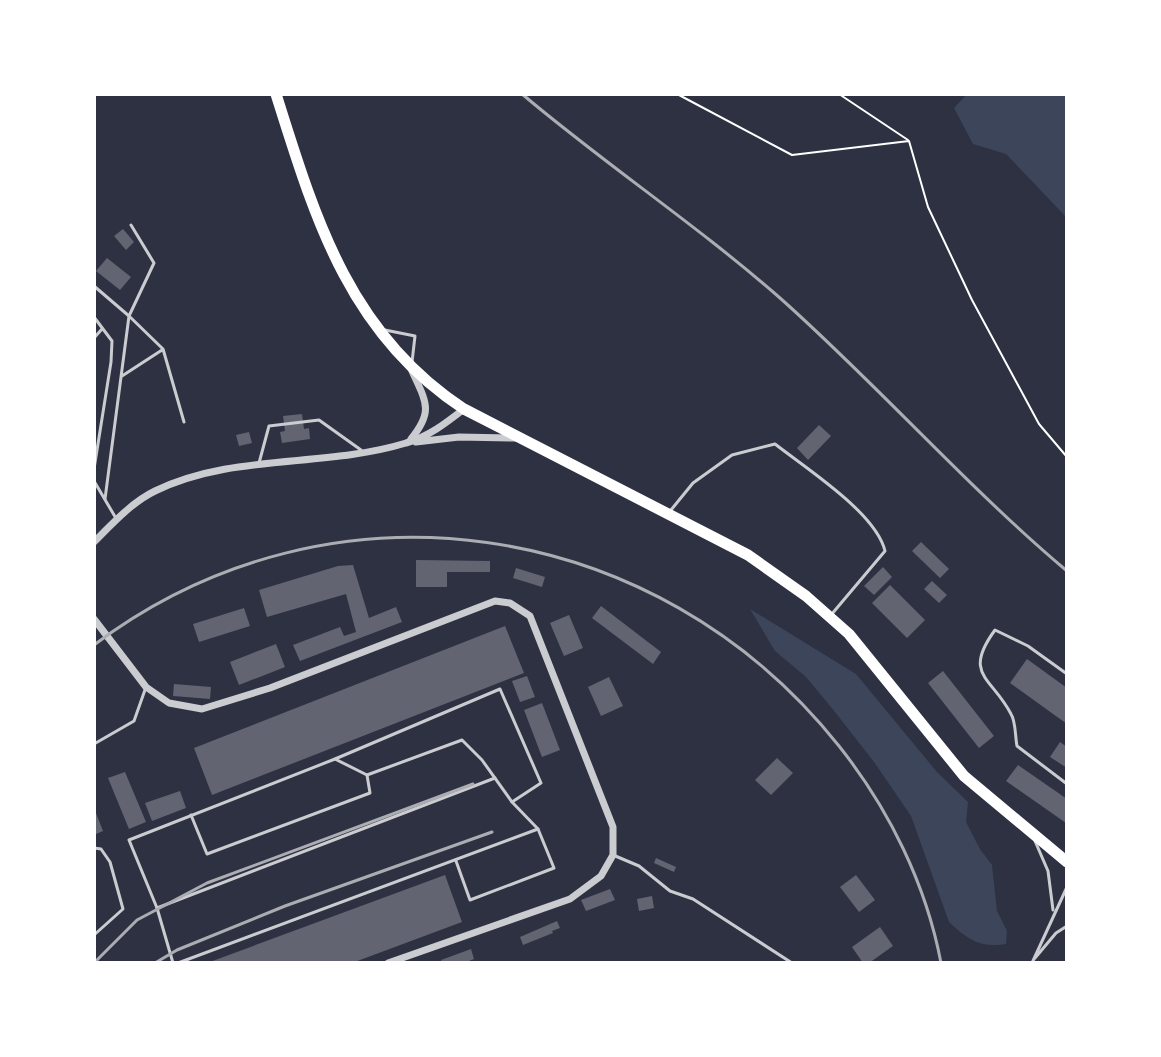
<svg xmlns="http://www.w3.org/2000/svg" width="1161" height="1057" viewBox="0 0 1161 1057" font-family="Barlow,sans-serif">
<rect width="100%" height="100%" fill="#2d3142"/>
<g fill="#3c4559">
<path d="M967 94H1067V218L1006 154 973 144 954 108Z"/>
<path d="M750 609 856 674 937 772 968 802 966 822 980 849 992 865 997 911 1007 931 1006 944C980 948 968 940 949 922L911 816 874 762 831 707 806 677 775 651Z"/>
</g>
<g fill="#626471">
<path d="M123 229 134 242 126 250 114 236Z"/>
<path d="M107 258 131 277 120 290 96 271Z"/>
<path d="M302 414 304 429 309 428 310 439 282 443 280 432 285 431 283 416Z"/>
<path d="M819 425 831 436 808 460 797 448Z"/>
<path d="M249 432 252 443 239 446 236 435Z"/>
<path d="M921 542 949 569 940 578 912 551Z"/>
<path d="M416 560 490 561V572H447V587H416Z"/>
<path d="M353 565 369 618 396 607 402 622 300 661 293 645 340 627 344 636 356 632 346 594 267 617 259 590 338 566Z"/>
<path d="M883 567 892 577 874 595 864 586Z"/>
<path d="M516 568 545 577 542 587 513 578Z"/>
<path d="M932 581 947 595 939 603 924 589Z"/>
<path d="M890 585 925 620 907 638 872 603Z"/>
<path d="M601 606 661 652 653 664 592 618Z"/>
<path d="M244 608 250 626 199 642 193 624Z"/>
<path d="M569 615 583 648 564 656 550 623Z"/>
<path d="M505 626 524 673 212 795 194 748Z"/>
<path d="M276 644 285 667 239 685 230 662Z"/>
<path d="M1027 659 1067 688V724L1010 683Z"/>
<path d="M943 671 994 736 979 748 928 683Z"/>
<path d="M527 676 535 697 520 702 512 681Z"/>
<path d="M609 677 623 706 601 716 588 687Z"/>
<path d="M174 684 211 687 210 699 173 696Z"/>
<path d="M542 703 560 750 542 757 524 710Z"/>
<path d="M1060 742 1067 747V768L1050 757Z"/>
<path d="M777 758 793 773 771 795 755 780Z"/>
<path d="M1018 765 1067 799 1066 823 1006 781Z"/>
<path d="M125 772 146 822 129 829 108 778Z"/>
<path d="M180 791 186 808 152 821 145 803Z"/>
<path d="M94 808 103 831 94 835Z"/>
<path d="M656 858 676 867 674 872 654 863Z"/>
<path d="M445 875 462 922 352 963H207Z"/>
<path d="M856 875 875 900 859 912 840 887Z"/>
<path d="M610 889 615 900 586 911 581 900Z"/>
<path d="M652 896 654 908 639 911 637 899Z"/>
<path d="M557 921 560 928 552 931 553 933 523 945 520 937Z"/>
<path d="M880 927 893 946 869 963H863L852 947Z"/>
<path d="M471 949 474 959 464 963H442L441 960Z"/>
</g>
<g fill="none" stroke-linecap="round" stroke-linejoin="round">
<g stroke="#fff" stroke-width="2">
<path d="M671 94 679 95 792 155 909 141 928 207 972 300 1039 424 1067 457"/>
<path d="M839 94 908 140"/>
</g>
<g stroke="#caccd0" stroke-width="3">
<path d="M131 225 154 263 129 316 163 349 184 422"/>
<path d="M94 286 129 316 105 499"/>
<path d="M94 317 112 341 111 362 94 469"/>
<path d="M385 330 415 336 412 362"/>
<path d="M94 338 102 329"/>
<path d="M122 376 162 350"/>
<path d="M259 463 269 426 319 420 361 450"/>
<path d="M94 481 117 520"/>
<path d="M671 510 693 483 732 455 775 444C807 469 876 513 885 551L831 615"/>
<path d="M1067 674 1028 646 995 630C962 675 992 677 1011 714 1016 722 1015 736 1017 746L1067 784"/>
<path d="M94 744 134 721 146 687"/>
<path d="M335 759 367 775 462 740 482 760 512 802 538 829 554 868 470 900 456 861"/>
<path d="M191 815 207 854 370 793 367 775"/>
<path d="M1035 841 1048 871 1053 910"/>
<path d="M94 848 101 849 110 862 123 909 94 935"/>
<path d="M613 855 639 866 670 891 693 899 792 963"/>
<path d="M157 908 495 778"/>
<path d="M1035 958 1056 933 1067 926"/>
<path d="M173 963 157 908 129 840 335 759 500 689 541 783 512 802"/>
<path d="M178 963 538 829"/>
<path d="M1032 963 1067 887"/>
</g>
<g stroke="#caccd0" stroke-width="7">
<path d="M411 439C434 411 426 402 412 371"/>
<path d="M416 442 459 437 515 438"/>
<path d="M94 542C112 524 132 502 155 491 233 453 324 468 406 443 428 437 446 423 464 409"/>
<path d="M94 619 146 687 169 703 202 709 270 688 495 601 510 603 530 616 613 827V855L601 876 570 899 388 963"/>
</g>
<path stroke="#fff" stroke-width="11" d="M276 94C315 218 349 334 464 409L748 555 806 596 849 634 964 776 1067 862"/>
<g stroke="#abadb3" stroke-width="3">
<path d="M522 94C606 165 698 226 780 298 879 386 966 486 1067 571"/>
<path d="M94 645C330 467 657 516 839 746 889 809 926 884 941 963"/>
<path d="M94 963 137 920 207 883 473 784"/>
<path d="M155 963 177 950 285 906 492 832"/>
</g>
</g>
<rect width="1161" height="1057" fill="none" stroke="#ffffff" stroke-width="192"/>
</svg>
